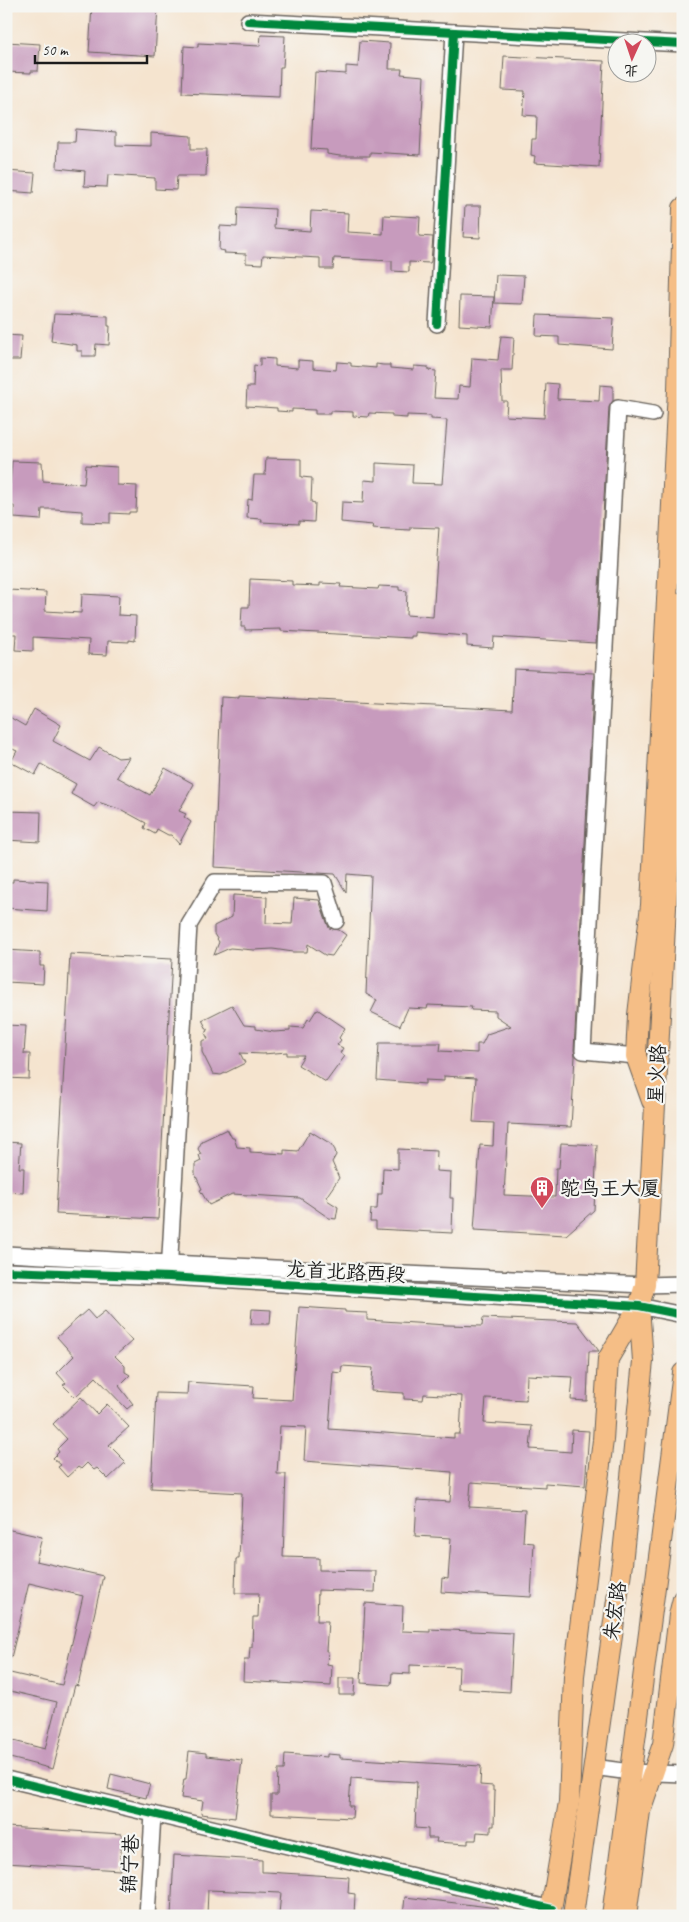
<svg xmlns="http://www.w3.org/2000/svg" width="689" height="1922" viewBox="0 0 689 1922" font-family="Caveat,'LXGW WenKai TC',sans-serif">
<rect width="100%" height="100%" fill="#f6f6f2"/>
<filter id="ink" filterUnits="userSpaceOnUse"><feTurbulence type="fractalNoise" baseFrequency=".02" numOctaves="2"/><feDisplacementMap in="SourceGraphic" scale="10" xChannelSelector="R" yChannelSelector="G"/><feConvolveMatrix kernelMatrix="1 2 1 2 8 2 1 2 1" color-interpolation-filters="sRGB"/></filter>
<filter id="wash" filterUnits="userSpaceOnUse"><feTurbulence type="fractalNoise" baseFrequency=".0096" numOctaves="4" result="noise"/><feDisplacementMap in="SourceGraphic" scale="20" xChannelSelector="R" yChannelSelector="G"/><feGaussianBlur stdDeviation="1.12" result="paint"/><feColorMatrix in="noise" values="0 0 0 0 0 0 0 0 0 0 0 0 0 0 0 0 0 1.4 0 .05"/><feComposite in="paint" operator="in"/></filter>
<g filter="url(#wash)">
<rect width="100%" height="100%" fill="#f5e4cf"/>
<g id="blocks">
<g fill="#c79bbd" fill-rule="evenodd">
<path d="M92 6H158L155 56 89 52Z"/>
<path d="M261 35 285 36 283 67H280L279 97 182 93 184 46 198 47V43L260 46Z"/>
<path d="M360 41 390 43 389 69H402L401 74 424 76 420 155 370 152V156H340L327 154V150L311 149 315 72 346 74V66L358 67Z"/>
<path d="M6 42 40 44 38 71H31V73L6 72Z"/>
<path d="M504 56 604 61 599 167 534 163 535 156 531 155 532 139H536L537 116 523 115 525 91 502 90Z"/>
<path d="M76 129 116 132V145L151 146V133L191 136V149H207L206 176H177L176 190 155 189V178L108 175 107 187 84 186 85 171 57 168 58 142H75Z"/>
<path d="M6 171 35 173 33 193 6 191Z"/>
<path d="M465 206H481L480 238 463 237Z"/>
<path d="M238 207 275 209 274 228 310 231 311 211 348 213 347 232 383 234 384 215 420 217 419 236 433 237 431 261 430 263 409 262V272L392 271V261L334 258 333 269H320V258L263 255 262 264 246 263V254L224 253 225 251 219 250 220 226 237 227Z"/>
<path d="M496 275 524 276 522 304 494 303Z"/>
<path d="M460 296 494 297 492 327 459 325Z"/>
<path d="M54 314 108 316V326H110L109 345 96 344 95 356H82V351H77V345L51 341Z"/>
<path d="M537 315 614 318 612 349 559 345V337L536 336Z"/>
<path d="M6 335 22 336 20 360H6Z"/>
<path d="M501 336 514 337 512 370H501L502 401H507L506 416 544 418 546 383 558 384 557 399 599 401 600 385 613 386V401L609 407 596 643 494 637 493 648 467 646V636L415 632V636H411V638L281 631V629L245 630V627H241L242 607H249L250 579 292 581V585L320 586V583L341 584 340 587 378 589 379 586 399 587V590L407 591 406 615 433 617 439 528 410 527V530L372 528 373 525 341 522 342 502 363 503 364 480 376 481V463L413 465 412 483 442 484 447 420 431 419V416L407 415V418L392 417V414L369 413 368 417 353 416V412L330 411V414H315V410L292 409V412L277 411V408L246 406 247 387H253L254 365 260 366V358L275 359V366L298 368V360L313 361V368L336 370 337 362 351 363V366L376 368V364L383 365H390V368L414 370V366L428 367V370L436 371 434 398 458 399 459 386 470 387 472 358 498 360Z"/>
<path d="M266 458 301 459V477L312 478 311 502 315 503 314 522 299 521V524L261 522 262 519 247 518 248 499 252 500 254 475H265Z"/>
<path d="M12 461 42 462 43 481 84 484 86 465 117 467V485L137 486 136 512H129V514L110 513V523L82 522V511L55 509H42L41 520 14 518V506H6V484H10Z"/>
<path d="M8 590 46 592 45 611 81 613 82 594 119 596 118 615 136 616 135 641 129 640V642L108 641 107 655 88 654 89 640 33 637V651L15 650 16 634H6Z"/>
<path d="M514 669 594 673 574 1050 575 1056 571 1127 508 1124 504 1195 555 1197 556 1168H559L561 1143 597 1145 594 1210 566 1235 474 1230 480 1145 493 1146 494 1123 473 1122 476 1078 444 1076V1081L425 1080V1084L377 1080 379 1043H441L440 1051 477 1053V1044H482L487 1034 511 1026 496 1016V1011L471 1010 472 1007 428 1005 427 1009 408 1008 400 1026 371 1012 377 1000 366 994 371 876 347 874 346 892 335 874 214 867 221 697 239 698V696L512 710Z"/>
<path d="M34 709 61 725 53 741 90 761 99 747 118 758 129 757 117 777 150 795 165 768 194 784 179 811 186 814 184 817 191 822 179 844 171 835H168L157 829 155 834 144 828 146 823 122 810 98 802 94 807 71 794 76 784 41 764 35 775 11 762 17 751 6 746V715L25 726Z"/>
<path d="M6 811 41 812 40 842 6 840Z"/>
<path d="M13 879 48 881 47 911 6 908V882H13Z"/>
<path d="M233 895 267 897 266 923 292 924 294 898 319 900 329 928 339 930 346 935 332 956 325 955 308 944 307 952H293L273 949 254 950 230 948 214 955 219 942 214 934V926L232 917Z"/>
<path d="M6 950 40 952V966H44L43 984 6 982Z"/>
<path d="M70 954 172 959 158 1219 56 1214Z"/>
<path d="M232 1005 244 1025 256 1026V1029L274 1032 290 1031V1027L303 1028 308 1019 310 1020 317 1009 345 1028 339 1038 341 1040 337 1045 343 1048 340 1053 345 1056 326 1082 298 1065 304 1055H287V1052L263 1054 240 1053 245 1063 221 1075 213 1074 202 1052V1041L208 1039 205 1033 208 1031 202 1020Z"/>
<path d="M6 1025 26 1026 24 1054H30L29 1079 6 1078Z"/>
<path d="M227 1129 232 1138H234L237 1147 250 1148V1152L284 1154V1150L298 1151 310 1131 331 1144 335 1150 336 1155 332 1162 339 1178 326 1197 328 1198 327 1200 338 1207 336 1219 329 1218 300 1198 232 1194 209 1205 200 1190 202 1189 195 1174V1164L201 1161 199 1155 201 1154 198 1149 202 1141Z"/>
<path d="M6 1142 21 1143 19 1168H24L23 1193 6 1192Z"/>
<path d="M398 1149 437 1151 436 1171 451 1172 450 1198H453L452 1233 376 1229V1222H370L371 1209H377L378 1194H382L383 1168 398 1169Z"/>
<path d="M299 1307 345 1310V1312L367 1313V1320L447 1325 482 1326 483 1318 577 1322 599 1351H589L587 1401 571 1400 573 1377 527 1375 526 1400 486 1398 484 1423 532 1426 530 1449 571 1452 572 1430 589 1431 585 1486 545 1483V1487L471 1482 469 1507 525 1510 523 1542 534 1543 531 1597 441 1592 442 1578 448 1579 451 1538 415 1536 417 1500 450 1502 452 1472 304 1461 306 1427 280 1426 277 1474H286L283 1557 319 1558V1570L376 1571 375 1592 318 1590 317 1621H328L326 1651H328L327 1664 332 1665 331 1686 243 1681 244 1660H249L250 1647H252L253 1617H258L259 1593H235L236 1559H239L242 1493 151 1488 156 1393 187 1394 188 1382 254 1386 253 1398 292 1400ZM342 1366 373 1368 371 1391 404 1393V1399L423 1400 424 1394 462 1396 460 1434H454V1438L329 1429 333 1372 341 1373Z"/>
<path d="M252 1309 271 1310 270 1324H251Z"/>
<path d="M87 1310 95 1319 105 1311 132 1341 115 1356 125 1366V1372L130 1375 119 1386 133 1404 127 1409 96 1377 75 1397 63 1385 66 1383 57 1373 74 1356 57 1337Z"/>
<path d="M81 1397 97 1414 107 1404 129 1427 109 1445 126 1462 108 1479 97 1468 94 1470 87 1463 81 1469 78 1467 67 1477 58 1467 61 1465 53 1458 59 1452 57 1449 67 1439 53 1424Z"/>
<path d="M6 1529 42 1537 36 1561 103 1576 78 1686 75 1685 53 1769 6 1757V1739L45 1749 57 1702 6 1690V1672L62 1685 83 1596 29 1583 11 1658 6 1657Z"/>
<path d="M365 1603 403 1606 402 1631 430 1632V1629L513 1633 510 1692 458 1689 459 1667 410 1665V1674L392 1673 391 1685 361 1683Z"/>
<path d="M339 1678H355L354 1695H339Z"/>
<path d="M189 1751 206 1753V1756L242 1760 235 1818 201 1814 203 1801 181 1798 184 1779H186Z"/>
<path d="M285 1754 327 1757V1754L340 1755V1758L481 1766 480 1785 493 1786V1791H495L494 1826H491V1833L477 1832 476 1840H468V1844L436 1842 437 1838H428V1829L415 1828 417 1782 379 1780 351 1778 349 1806H353L352 1818 271 1814V1795H277L278 1770H284Z"/>
<path d="M111 1774 150 1784 146 1798 108 1789Z"/>
<path d="M6 1827 122 1834 120 1870 6 1863Z"/>
<path d="M174 1855 262 1860V1872H266L349 1877 348 1893 355 1894 354 1916 279 1914 281 1893 208 1890 207 1916H171Z"/>
<path d="M405 1897 498 1908V1916H403Z"/>
</g>
</g>
</g>
<g filter="url(#ink)">
<use href="#blocks" fill-opacity="0" stroke="#68625b" stroke-width="1"/>
<g fill="none" stroke-linecap="round" stroke-linejoin="round">
<g stroke="#68625b" stroke-width="18">
<g id="minor">
<path d="M248 21 683 44"/>
<path d="M437 324 454 32"/>
<path d="M636 1056 583 1051 618 408 653 414"/>
<path d="M6 1254 169 1263 645 1285 683 1284"/>
<path d="M6 1271 169 1277 639 1306 683 1315"/>
<path d="M169 1273 189 925 215 882 324 883 336 921"/>
<path d="M593 1767 630 1772 683 1774"/>
<path d="M6 1779 552 1909"/>
<path d="M147 1916 153 1814"/>
</g>
</g>
<g stroke="#68625b" stroke-width="22">
<g id="major">
<path d="M652 1101 636 1056 638 1015 651 905 678 390 683 208"/>
<path d="M550 1916 569 1802 574 1676 603 1440 608 1359 639 1306 645 1285 683 602"/>
<path d="M573 1916 622 1564 643 1361 639 1306"/>
<path d="M612 1916 683 1373"/>
<path d="M626 1916 640 1811 663 1744 679 1615 683 1599"/>
</g>
</g>
<use href="#minor" stroke="#fff" stroke-width="15"/>
<use href="#major" stroke="#f5be86" stroke-width="20"/>
<g stroke="#f6f6f2" stroke-width="11">
<g id="cycleway">
<path d="M248 21 683 44"/>
<path d="M437 324 454 32"/>
<path d="M6 1271 169 1277 639 1306 683 1315"/>
<path d="M6 1779 552 1909"/>
</g>
</g>
<use href="#cycleway" stroke="#00873e" stroke-width="8"/>
</g>
</g>
<defs>
<g id="building-pin" transform="scale(1.25)"><path d="M0 17L-7.5 6A9.5 9.5 0 1 1 7.5 6Z" fill="#d1495b" stroke="#f6f6f2"/><path d="M-4-6H4V6H1V3H-1V6H-4ZM-2.5-4.3h1.7v1.8h-1.7ZM.8-4.3h1.7v1.8H.8ZM-2.5-1h1.7V.8h-1.7ZM.8-1h1.7V.8H.8Z" fill="#fff"/></g>
</defs>
<g fill-rule="evenodd">
<use href="#building-pin" x="542" y="1188"/>
</g>
<g text-anchor="middle" dominant-baseline="central" stroke-width="4.5" stroke-linejoin="round" paint-order="stroke">
<g font-size="20" fill="#1c1c1c" stroke="#f6f6f2">
<text transform="translate(657 1074) rotate(-87)">星火路</text>
<text transform="translate(346 1272) rotate(3)">龙首北路西段</text>
<text transform="translate(615 1611) rotate(-82)">朱宏路</text>
<text transform="translate(130 1864) rotate(-87)">锦宁巷</text>
</g>
<g font-size="20" fill="#1c1c1c" stroke="#f6f6f2" text-anchor="start">
<text x="560" y="1188">鸵鸟王大厦</text>
</g>
</g>
<rect width="689" height="1922" fill="none" stroke="#f6f6f2" stroke-width="25"/>
<g transform="translate(632 58) rotate(183)"><circle r="24" fill="#f6f6f2" stroke="#9f9f9c"/>
<path d="M0-4L9 19L0 12L-9 19Z" fill="#d1495b"/>
<text y="-8" font-size="14" font-weight="bold" text-anchor="middle" fill="#1c1c1c">北</text>
</g>
<path d="M35 55v8h112v-8" fill="none" stroke="#1c1c1c" stroke-width="2.5"/>
<text x="42" y="55" font-size="15" fill="#1c1c1c" stroke="#f6f6f2" stroke-width="4" paint-order="stroke">50 m</text>
</svg>
